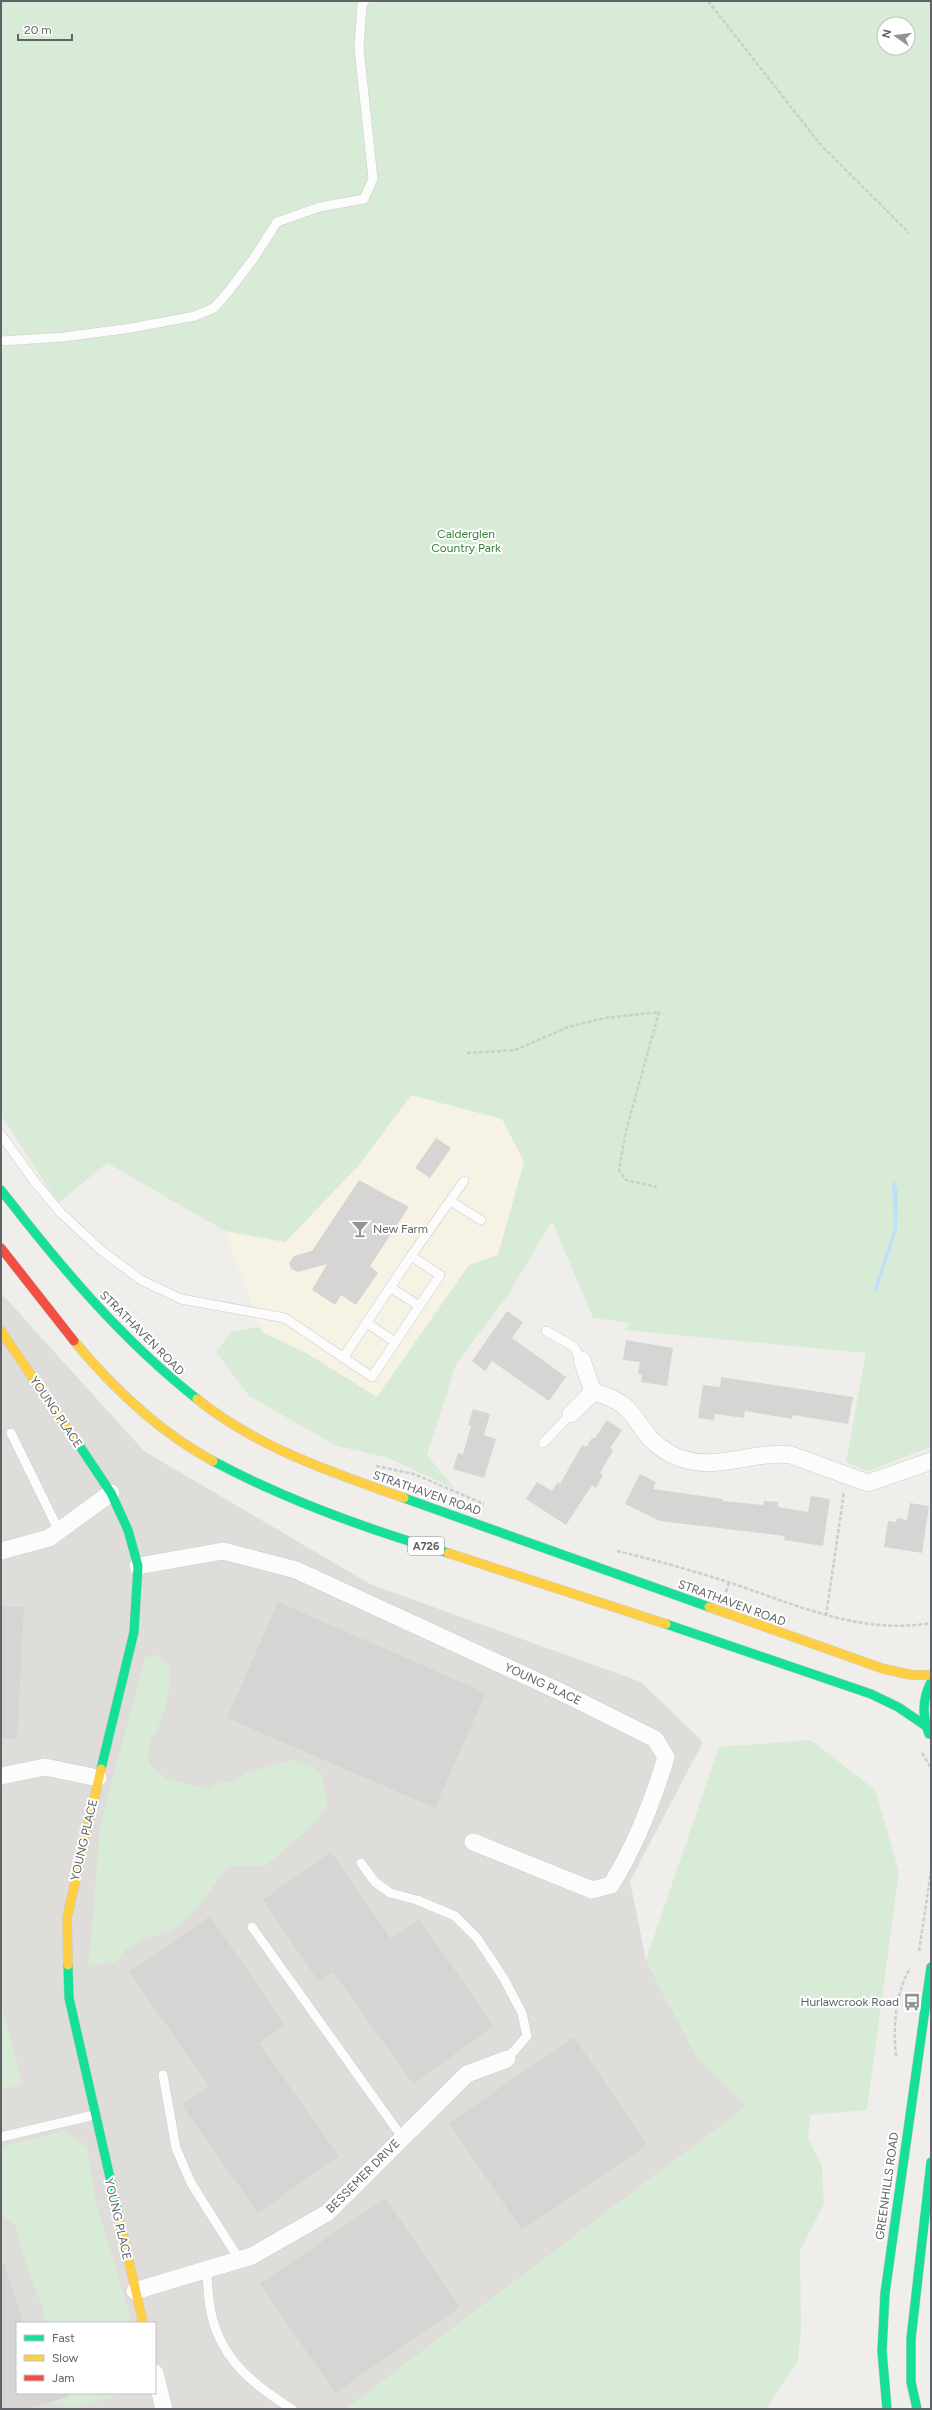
<svg xmlns="http://www.w3.org/2000/svg" width="932" height="2410" viewBox="0 0 932 2410" font-family="Figtree,sans-serif">
<rect width="100%" height="100%" fill="#efeeea"/>
<path fill="#f7f3e4" d="M411 1095 502 1119 524 1162 498 1255 469 1265 377 1397 308 1354 262 1332 225 1231 286 1242 359 1165Z"/>
<path fill="#dfddda" fill-rule="evenodd" d="M1 1293 144 1451 370 1584 641 1682 703 1742 630 1881 646 1960 698 2059 747 2106 346 2409H1V2090L22 2083 1 2006ZM17 2323H155V2393H17Z"/>
<g fill="#d8ebd6" fill-rule="evenodd">
<path d="M1 1H931V1447L867 1471 846 1462 866 1353 624 1330 632 1323 593 1318 552 1221 508 1295 456 1364 427 1455 455 1489 389 1458 337 1446 249 1396 216 1352 231 1332 260 1327 262 1332 308 1354 377 1397 469 1265 498 1255 524 1162 502 1119 411 1095 359 1165 285 1242 225 1231 107 1163 58 1203 1 1115ZM884 24H908V48H884Z"/>
<path d="M156 1655 170 1666C170 1684 168 1700 162 1718 153 1741 147 1736 149 1764L166 1779 207 1789 218 1783 235 1781 247 1773 290 1760 312 1766 322 1775 327 1805 316 1822 266 1865 227 1867 195 1911 173 1930 148 1938 126 1949 116 1962 89 1965 100 1827 145 1658Z"/>
<path d="M811 1740 875 1790 899 1871 867 2110 810 2115 808 2139 822 2165 824 2204 800 2251 801 2330 798 2360 766 2409H346L747 2106 698 2059 646 1960 719 1747Z"/>
<path d="M1 2006 22 2083 1 2090Z"/>
<path d="M65 2131 87 2147 96 2203 132 2323H45L43 2306 30 2277 15 2224 1 2217V2147Z"/>
<path d="M49 2393H127L73 2408 50 2402Z"/>
</g>
<path fill="#bfe0f9" d="M895 1182 898 1190 897 1230 877 1291H873L894 1228 892 1183Z"/>
<g fill="#d6d5d3">
<path d="M436 1138 451 1148 430 1178 415 1168Z"/>
<path d="M359 1180 409 1207 370 1266 378 1273 356 1305 341 1295 335 1305 312 1290 327 1264 298 1272 291 1269 289 1263 294 1256 312 1251Z"/>
<path d="M507 1311 523 1322 512 1338 566 1377 549 1401 492 1361 485 1371 472 1361Z"/>
<path d="M626 1340 673 1348 667 1386 641 1382 642 1375 638 1374 640 1362 623 1360Z"/>
<path d="M721 1377 853 1397 848 1424 793 1415 792 1419 745 1411 744 1418 715 1414 714 1420 698 1418 703 1385 720 1387Z"/>
<path d="M473 1409 490 1414 484 1435 496 1439 484 1478 453 1469 458 1453 463 1454 471 1426 468 1425Z"/>
<path d="M607 1420 622 1430 610 1448 613 1450 600 1473 603 1475 596 1488 592 1485 566 1525 526 1499 537 1482 552 1491 558 1482 560 1484 582 1445 586 1447 592 1438 594 1439Z"/>
<path d="M640 1474 656 1482 653 1489 723 1499V1501L763 1505 764 1501 778 1502V1507L808 1512 811 1496 830 1499 823 1546 784 1540 785 1536 660 1521 625 1504Z"/>
<path d="M910 1503 929 1506 922 1553 884 1547 888 1521 896 1522 897 1518 907 1520Z"/>
<path d="M278 1602 486 1693 435 1808 227 1718Z"/>
<path d="M1 1606 24 1607 17 1739 1 1738Z"/>
<path d="M331 1852 391 1939 419 1919 494 2026 413 2084 333 1972 319 1982 263 1900Z"/>
<path d="M210 1916 285 2025 259 2043 339 2156 258 2213 182 2105 209 2086 129 1972Z"/>
<path d="M574 2037 647 2145 522 2230 449 2123Z"/>
<path d="M385 2198 460 2307 335 2393 260 2284Z"/>
<path d="M4 2263 24 2323H17V2393H68V2397L27 2409H1V2264Z"/>
</g>
<g fill="none" stroke-linecap="round" stroke-linejoin="round">
<g stroke="#cbcccc" stroke-width="10">
<g id="lane">
<path d="M1 341 64 337 131 328 195 316 214 308 228 292 254 258 277 222 320 207 364 199 373 179 359 48 362 5 365 1"/>
<path d="M1 1135 35 1182 61 1213 102 1251 141 1280 181 1299 285 1318 372 1377 440 1275 411 1256 343 1358"/>
<path d="M450 1201 481 1220"/>
<path d="M411 1256 464 1181"/>
<path d="M390 1287 419 1306"/>
<path d="M367 1323 395 1342"/>
<path d="M546 1331 573 1346 582 1360"/>
<path d="M11 1433 59 1531"/>
<path d="M543 1443 571 1414"/>
<path d="M361 1863 375 1882 390 1893 417 1900 455 1916 477 1938 503 1977 522 2013 527 2036 507 2059"/>
<path d="M252 1927 402 2137"/>
<path d="M163 2075 176 2148 191 2183 239 2259"/>
<path d="M1 2137 94 2115"/>
<path d="M206 2270C208 2282 208 2295 210 2307 218 2357 252 2384 292 2409"/>
</g>
</g>
<g stroke="#cbcccc" stroke-width="18">
<g id="street">
<path d="M582 1360 593 1392"/>
<path d="M571 1414 593 1392C644 1404 632 1433 669 1453 709 1476 749 1450 791 1455L868 1483 931 1461"/>
<path d="M1 1551 49 1538 111 1493"/>
<path d="M138 1566 223 1551 296 1570 565 1694 655 1739 666 1757C653 1801 635 1846 611 1885L592 1890 473 1842"/>
<path d="M1 1776 45 1767 98 1778"/>
<path d="M135 2291 252 2256 327 2213 467 2074 507 2059"/>
<path d="M155 2373 164 2409"/>
</g>
</g>
<g stroke="#cacacb" stroke-width="10">
<g id="fast">
<path d="M1 1190C60 1266 121 1339 197 1399"/>
<path d="M77 1442 111 1493 128 1530 138 1566 134 1632 101 1769"/>
<path d="M213 1461C288 1501 366 1529 448 1553"/>
<path d="M404 1498 709 1607"/>
<path d="M666 1624 871 1694 898 1707 926 1726"/>
<path d="M929 1734C922 1716 922 1699 931 1682"/>
<path d="M68 1965 69 1998 119 2217"/>
<path d="M887 2409 882 2351 885 2293 931 1967"/>
<path d="M917 2409 911 2382V2339L931 2162"/>
</g>
</g>
<g stroke="#cacacb" stroke-width="10">
<g id="slow">
<path d="M1 1331 77 1442"/>
<path d="M74 1341C113 1388 159 1432 213 1461"/>
<path d="M197 1399C258 1448 331 1472 404 1498"/>
<path d="M448 1553 666 1624"/>
<path d="M709 1607 884 1669 912 1675H931"/>
<path d="M68 1965 67 1918 101 1769"/>
<path d="M119 2217 143 2323"/>
</g>
</g>
<g stroke="#cacacb" stroke-width="10">
<path id="jam" d="M1 1248 74 1341"/>
</g>
<g stroke="#cacfcc" stroke-width="2.5" stroke-dasharray="4 2" stroke-linecap="butt">
<path d="M708 1 820 144 909 233"/>
<path d="M467 1053 515 1050 568 1027 605 1018 659 1012 626 1131 619 1170 626 1180 657 1187"/>
<path d="M376 1466 414 1474 484 1504"/>
<path d="M617 1551C655 1560 694 1571 731 1583 797 1605 860 1635 931 1623"/>
<path d="M726 1592 729 1583"/>
<path d="M826 1616 844 1492"/>
<path d="M922 1753 931 1768"/>
<path d="M919 1951 931 1871"/>
<path d="M896 2056C893 2026 895 1995 910 1968"/>
</g>
<use href="#lane" stroke="#fdfcfc" stroke-width="9"/>
<use href="#street" stroke="#fdfcfc" stroke-width="17"/>
<use href="#fast" stroke="#16e098" stroke-width="9"/>
<use href="#slow" stroke="#ffcf43" stroke-width="9"/>
<use href="#jam" stroke="#f24e42" stroke-width="9"/>
</g>
<defs>
<g id="bar-bare" transform="scale(1.38)"><path d="M-6-5H6L.8 .8V4.5H3.5V6h-7V4.5H-.8V.8Z" fill="#919496" stroke="#fff" stroke-width="2.5" paint-order="stroke"/></g>
<g id="bus-bare" transform="scale(1.38)"><path d="M-5-6H5V4H4V6H2V4H-2V6H-4V4H-5ZM-3.5-4V0h7V-4ZM-3.5 1.2v1.5H-2V1.2ZM2 1.2v1.5H3.5V1.2Z" fill="#919496" stroke="#fff" stroke-width="2.5" paint-order="stroke"/></g>
</defs>
<g fill-rule="evenodd">
<use href="#bar-bare" x="360" y="1229"/>
<use href="#bus-bare" x="912" y="2002"/>
</g>
<g text-anchor="middle" dominant-baseline="central" stroke-width="4" stroke-linejoin="round" paint-order="stroke">
<rect fill="#fff" stroke="#8f9295" stroke-width="1" x="408" y="1537" width="36" height="18" rx="3"/>
<g font-size="11" font-weight="bold" fill="#5f6368">
<text x="426" y="1546">A726</text>
</g>
<g font-size="12" fill="#348238" stroke="#fff">
<text x="466" y="534">Calderglen<tspan x="466" dy="14">Country Park</tspan></text>
</g>
<g font-size="12" fill="#5f6368" stroke="#fff" text-anchor="start">
<text x="373" y="1229">New Farm</text>
<text x="899" y="2002" text-anchor="end">Hurlawcrook Road</text>
</g>
<g font-size="12" fill="#5f6368" stroke="#fff">
<text transform="translate(142 1333) rotate(45)">STRATHAVEN ROAD</text>
<text transform="translate(56 1412) rotate(56)">YOUNG PLACE</text>
<text transform="translate(427 1493) rotate(19)">STRATHAVEN ROAD</text>
<text transform="translate(732 1603) rotate(20)">STRATHAVEN ROAD</text>
<text transform="translate(543 1684) rotate(25)">YOUNG PLACE</text>
<text transform="translate(84 1840) rotate(-77)">YOUNG PLACE</text>
<text transform="translate(363 2176) rotate(-45)">BESSEMER DRIVE</text>
<text transform="translate(887 2186) rotate(-82)">GREENHILLS ROAD</text>
<text transform="translate(118 2219) rotate(77)">YOUNG PLACE</text>
</g>
</g>
<rect width="932" height="2410" fill="none" stroke="#5f6368" stroke-width="4"/>
<rect x="16" y="2322" width="140" height="72" fill="#ffffff" stroke="#bfc1c3"/>
<rect x="24" y="2335" width="20" height="6" fill="#16e098" stroke="#bfc1c3"/>
<text x="52" y="2342" font-size="12" fill="#5f6368">Fast</text>
<rect x="24" y="2355" width="20" height="6" fill="#ffcf43" stroke="#bfc1c3"/>
<text x="52" y="2362" font-size="12" fill="#5f6368">Slow</text>
<rect x="24" y="2375" width="20" height="6" fill="#f24e42" stroke="#bfc1c3"/>
<text x="52" y="2382" font-size="12" fill="#5f6368">Jam</text>
<g transform="translate(896 36) rotate(284)"><circle r="19" fill="#ffffff" stroke="#bfc1c3"/>
<path d="M0-3L7 15L0 10L-7 15Z" fill="#919496"/>
<text y="-6" font-size="11" font-weight="bold" text-anchor="middle" fill="#5f6368">N</text>
</g>
<path d="M18 34v6h54v-6" fill="none" stroke="#5f6368" stroke-width="2"/>
<text x="24" y="34" font-size="12" fill="#5f6368" stroke="#ffffff" stroke-width="3" paint-order="stroke">20 m</text>
</svg>
